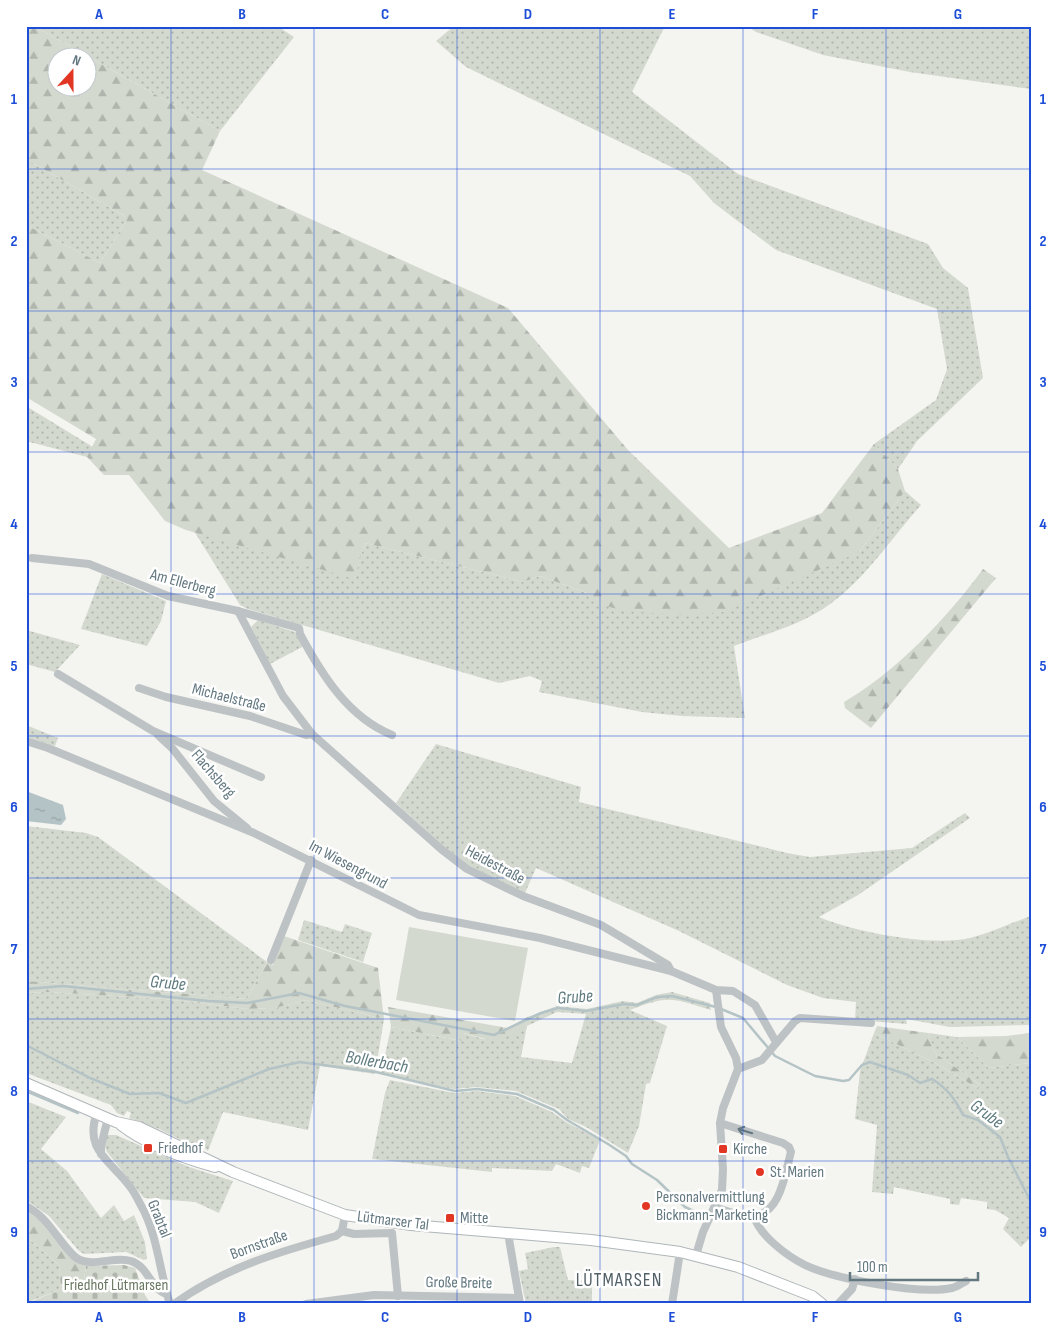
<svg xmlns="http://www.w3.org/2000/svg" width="1057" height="1330" viewBox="0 0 1057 1330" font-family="'Sofia Sans Condensed',sans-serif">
<defs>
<pattern id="grass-dots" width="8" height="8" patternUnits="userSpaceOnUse" patternTransform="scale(1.25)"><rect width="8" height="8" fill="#d4d9cf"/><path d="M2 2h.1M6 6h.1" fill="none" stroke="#b0b5ad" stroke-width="1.8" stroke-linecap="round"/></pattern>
<pattern id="forest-firs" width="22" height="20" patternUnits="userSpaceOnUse" patternTransform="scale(1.25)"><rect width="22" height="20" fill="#d4d9cf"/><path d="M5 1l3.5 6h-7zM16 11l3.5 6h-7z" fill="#b0b5ad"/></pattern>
<pattern id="cemetery-stones" width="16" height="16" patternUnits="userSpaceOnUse" patternTransform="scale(1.25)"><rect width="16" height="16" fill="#d4d9cf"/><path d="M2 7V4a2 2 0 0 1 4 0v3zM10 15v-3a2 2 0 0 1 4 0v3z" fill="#b0b5ad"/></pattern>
<pattern id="water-ripples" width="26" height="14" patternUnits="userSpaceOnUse" patternTransform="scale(1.25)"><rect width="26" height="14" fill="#b4c3c5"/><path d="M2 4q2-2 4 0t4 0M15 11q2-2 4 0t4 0" fill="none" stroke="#96a3a5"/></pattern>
</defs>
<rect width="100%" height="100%" fill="#f4f4f0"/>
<g fill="url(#grass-dots)" fill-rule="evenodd">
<path d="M34 26H277L294 37 220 131Z"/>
<path d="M454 26H665L632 92 738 174 928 244 943 268 968 288 983 378 917 441 898 469 874 444 936 400 947 369 937 309 776 250 714 203 690 176 466 67 436 41Z"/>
<path d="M747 26H1031V89L910 72 823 55 756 32Z"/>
<path d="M26 159 128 218 100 263 26 225Z"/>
<path d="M26 406 93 447 87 457 26 441Z"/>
<path d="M905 491 921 505C885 545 856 595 805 619 783 630 757 637 734 646L745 718 682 716 642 712 539 692 542 681 530 676 499 683 248 609 240 605 194 531 354 578 365 543 523 582 540 576 587 593 859 552Z"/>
<path d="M102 574 166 601 161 621 147 646 81 629Z"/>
<path d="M258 620 295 632 304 646 270 664 251 627Z"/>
<path d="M26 630 80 645 55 672 26 664Z"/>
<path d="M26 725 58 738 55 746 26 737Z"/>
<path d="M436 744 581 787 579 802 787 853 810 857 912 848 965 813 970 818 858 895 819 917C854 932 932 947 970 938 990 933 1011 923 1031 916V1025L950 1027 906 1019 907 1024 855 1020 856 1002 823 998 787 985 679 931 536 868 525 893 469 866 441 844 396 803Z"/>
<path d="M26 826 86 833 98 837 267 962 247 999 26 981Z"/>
<path d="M304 920 342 932 345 924 372 933 363 962 298 940Z"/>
<path d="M46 992 165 999 248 1009 275 1008 306 1000 384 1019 375 1074 320 1066 308 1130 223 1112 208 1151 204 1147 202 1150 159 1129 129 1118 131 1113 127 1111 124 1116 117 1113 111 1105 26 1073V993Z"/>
<path d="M672 992 710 1003 711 1010C671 998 670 995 630 1010L667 1026 650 1083 646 1084 639 1126 628 1153 586 1127 568 1119 559 1109 516 1091 476 1087 454 1089 381 1074 391 1027 461 1041 463 1033 483 1039 527 1026 525 1018 557 1006 587 1009 623 1001 637 1003 656 995ZM557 1012 586 1014 572 1063 521 1057 527 1026Z"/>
<path d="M874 1033 941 1066 977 1088 979 1084 935 1053 928 1033 957 1037 989 1068 1031 1063V1237L1021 1247 1003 1229 1009 1218 995 1210 987 1209V1202L961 1198 959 1205 950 1204V1199L894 1187 893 1194 872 1192 877 1125 855 1119 860 1071Z"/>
<path d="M390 1080 454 1093 477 1091 515 1096 552 1112 566 1122 600 1140 589 1168 582 1166 580 1173 556 1164 552 1171 492 1168V1172L372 1159 385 1093Z"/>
<path d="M26 1101 66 1117 41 1149 67 1171 101 1218 114 1205 124 1221 134 1215 145 1242 147 1259 144 1260 126 1252 84 1254 79 1251 49 1216 26 1200Z"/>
<path d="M107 1135H116L189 1167 233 1181 219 1213 195 1202 144 1198 107 1152 104 1144Z"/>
<path d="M26 1236 59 1265 61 1289 26 1303Z"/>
<path d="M554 1247H560L568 1280 592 1281V1304H526L519 1271 528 1269 525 1253Z"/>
</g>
<g fill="url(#forest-firs)" fill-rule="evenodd">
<path d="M26 26H34L220 131 202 170 508 308 628 450 729 548 822 513 874 444 898 469 905 491 859 552 724 612 684 615 624 611 593 602 587 593 540 576 523 582 365 543 354 579 186 530 165 521 129 475H104L87 457 96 439 26 397V225L100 263 128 218 26 159ZM58 58H88V88H58Z"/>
<path d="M983 569 996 578 871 728 845 708 844 702C896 672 947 618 983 569Z"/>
<path d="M284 936 378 968 384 1019 306 1000 275 1008 248 1009 165 999 46 992 26 993V981L247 999 267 962 273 965Z"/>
<path d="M388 1007 508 1028 525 1018 527 1026C501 1042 492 1042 464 1033L462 1041 391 1027Z"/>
<path d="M877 1026 928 1033 935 1053 979 1084 977 1088 941 1066 874 1033Z"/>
<path d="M1031 1033V1063L989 1068 957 1037 1006 1036Z"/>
<path d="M26 1210C49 1222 62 1261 86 1266L84 1279 61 1289 59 1265 26 1236Z"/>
</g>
<path fill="url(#cemetery-stones)" d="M124 1265 135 1268 145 1295 151 1304H26L84 1279 86 1266Z"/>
<path fill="#d4d9cf" d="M409 927 528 948 515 1021 396 1000Z"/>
<path fill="url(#water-ripples)" d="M26 791 63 805 66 819 61 825 26 821Z"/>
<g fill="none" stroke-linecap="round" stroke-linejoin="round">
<g stroke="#b4c3c5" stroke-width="2.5">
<path d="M26 989 63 986 208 1001 247 1003 299 993 345 1006 494 1035 541 1013 558 1008 586 1011 624 1004 637 1005 657 997 672 996 716 1007"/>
<path d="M721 1009 743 1018 775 1056 815 1076 843 1081 849 1080 862 1065 870 1062 908 1075 920 1083 932 1079C948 1089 955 1099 963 1115L978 1120 1000 1137 1008 1157 1031 1202"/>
<path d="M26 1045 90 1078 130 1094 159 1093 186 1103 269 1069 300 1062 376 1072 455 1091 477 1089 517 1094 554 1110 567 1120 608 1144 626 1156 632 1164 657 1180 685 1207 704 1216"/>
<path d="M26 1091 78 1113"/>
<path d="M848 1302 851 1304"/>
</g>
<g stroke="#afb6b9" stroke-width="12">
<g id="secondary">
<path d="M26 1083 116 1122 139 1127 233 1172 345 1215 411 1225 591 1240 680 1252 738 1267 812 1296 822 1304"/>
<path d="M121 1125C147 1145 183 1158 215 1167"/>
</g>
</g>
<g stroke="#bdc2c4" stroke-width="8">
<path d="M32 558 89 564 168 596 238 611 299 628 300 634C322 675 348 717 392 735"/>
<path d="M238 611 283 696 312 734 441 849 467 869 523 896 601 925 668 965 671 971"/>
<path d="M58 674 153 731 261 777"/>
<path d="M139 688 166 697 250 716 306 735 312 734"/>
<path d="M158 735 172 748 214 801 247 828"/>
<path d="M26 741 48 748 254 833 419 915 540 938 671 971 716 990 733 991 755 1005 776 1042"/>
<path d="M271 960 311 860"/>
<path d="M738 1069 762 1060 795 1021 800 1018 871 1023"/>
<path d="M97 1113C83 1151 112 1161 131 1188 136 1195 140 1204 144 1211 158 1240 160 1273 170 1304"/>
<path d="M101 1154V1146L108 1118"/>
<path d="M26 1206C48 1217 57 1240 74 1256 89 1270 114 1255 131 1261 149 1267 150 1289 167 1294"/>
<path d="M715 1207C727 1211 741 1217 753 1216 781 1214 785 1173 791 1152L789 1147 783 1143 720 1123"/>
<path d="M754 1216C760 1236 787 1256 805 1265 835 1279 920 1295 952 1288 957 1287 961 1284 966 1281"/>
<path d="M342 1231 354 1234 392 1233 398 1296"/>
<path d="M508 1233 520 1304"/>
<path d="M696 1255 703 1232 722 1190 723 1169 720 1123 723 1108 738 1069 736 1058 721 1027 716 990"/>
<path d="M174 1304C224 1268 278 1252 336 1236L342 1231 345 1215"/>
<path d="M306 1304 374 1295 519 1298"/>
<path d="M672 1304 680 1252"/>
<path d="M838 1304 852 1289 855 1279"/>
</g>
<use href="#secondary" stroke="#fff" stroke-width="10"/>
</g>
<defs><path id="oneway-shaft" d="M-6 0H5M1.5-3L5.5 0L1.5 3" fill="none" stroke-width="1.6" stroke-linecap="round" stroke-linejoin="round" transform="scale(1.25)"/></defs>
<use stroke="#637881" href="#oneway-shaft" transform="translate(745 1131) rotate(-163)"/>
<path fill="none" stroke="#1d4ed8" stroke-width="1" stroke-opacity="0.55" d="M171 26V1304M314 26V1304M457 26V1304M600 26V1304M743 26V1304M886 26V1304M26 169H1031M26 311H1031M26 452H1031M26 594H1031M26 736H1031M26 878H1031M26 1019H1031M26 1161H1031"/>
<g fill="#e13624" stroke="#fff" stroke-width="2">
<rect x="143" y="1143" width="10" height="10" rx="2.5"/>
<rect x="718" y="1144" width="10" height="10" rx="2.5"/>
<circle cx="760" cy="1172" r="5"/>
<circle cx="646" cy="1206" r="5"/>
<rect x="445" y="1213" width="10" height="10" rx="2.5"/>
</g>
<g text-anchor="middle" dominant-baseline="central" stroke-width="5" stroke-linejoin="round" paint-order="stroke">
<g font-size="16" fill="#637881" stroke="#fff">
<text transform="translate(183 583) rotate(15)">Am Ellerberg</text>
<text transform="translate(229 698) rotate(14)">Michaelstraße</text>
<text transform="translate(213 774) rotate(49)">Flachsberg</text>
<text transform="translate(348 865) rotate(28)">Im Wiesengrund</text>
<text transform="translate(495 865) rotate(28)">Heidestraße</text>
<text transform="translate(159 1219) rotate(68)">Grabtal</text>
<text transform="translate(393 1221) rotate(7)">Lütmarser Tal</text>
<text transform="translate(259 1245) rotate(-20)">Bornstraße</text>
<text transform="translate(459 1283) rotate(1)">Große Breite</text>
</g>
<g font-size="16" fill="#637881" stroke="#fff" text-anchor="start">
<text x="158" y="1148">Friedhof</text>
<text x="733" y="1149">Kirche</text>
<text x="770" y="1172">St. Marien</text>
<text x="656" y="1197">Personalvermittlung<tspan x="656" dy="18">Bickmann-Marketing</tspan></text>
<text x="460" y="1218">Mitte</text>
</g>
<g font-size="16" fill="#6a7862" stroke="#fff">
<text x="116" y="1285">Friedhof Lütmarsen</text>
</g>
<g font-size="18" font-style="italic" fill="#5f7b7f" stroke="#fff">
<text transform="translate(168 983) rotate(5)">Grube</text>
<text transform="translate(575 997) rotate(-4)">Grube</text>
<text transform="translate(377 1062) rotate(10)">Bollerbach</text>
<text transform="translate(987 1114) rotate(36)">Grube</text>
</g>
<g font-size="19" letter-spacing="1" fill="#516066" stroke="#fff">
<text x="619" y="1280">LÜTMARSEN</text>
</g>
</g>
<rect width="1057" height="1330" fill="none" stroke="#ffffff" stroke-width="55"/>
<g transform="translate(72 72) rotate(21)"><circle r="24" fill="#ffffff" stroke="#c1c9cd"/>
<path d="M0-4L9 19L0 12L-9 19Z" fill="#e13624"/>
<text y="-8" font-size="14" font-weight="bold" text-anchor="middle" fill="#637881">N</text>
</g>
<path d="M850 1272v8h128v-8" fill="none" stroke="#637881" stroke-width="2.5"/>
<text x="857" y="1272" font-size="15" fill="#637881" stroke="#ffffff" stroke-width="4" paint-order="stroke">100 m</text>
<rect x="28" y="28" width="1002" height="1274" fill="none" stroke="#1d4ed8" stroke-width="2"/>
<g font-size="16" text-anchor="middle" font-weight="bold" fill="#1d4ed8">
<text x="99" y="19">A</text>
<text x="242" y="19">B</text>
<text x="385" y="19">C</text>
<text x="528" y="19">D</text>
<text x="672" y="19">E</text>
<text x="815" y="19">F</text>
<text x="958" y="19">G</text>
<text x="14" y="104">1</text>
<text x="1043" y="104">1</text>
<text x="14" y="246">2</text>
<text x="1043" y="246">2</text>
<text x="14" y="387">3</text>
<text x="1043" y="387">3</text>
<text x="14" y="529">4</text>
<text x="1043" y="529">4</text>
<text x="14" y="671">5</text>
<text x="1043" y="671">5</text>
<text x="14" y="812">6</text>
<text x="1043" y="812">6</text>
<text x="14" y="954">7</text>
<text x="1043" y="954">7</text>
<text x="14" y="1096">8</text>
<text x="1043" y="1096">8</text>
<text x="14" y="1237">9</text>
<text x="1043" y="1237">9</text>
<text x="99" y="1322">A</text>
<text x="242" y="1322">B</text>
<text x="385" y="1322">C</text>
<text x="528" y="1322">D</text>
<text x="672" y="1322">E</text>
<text x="815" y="1322">F</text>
<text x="958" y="1322">G</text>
</g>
</svg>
